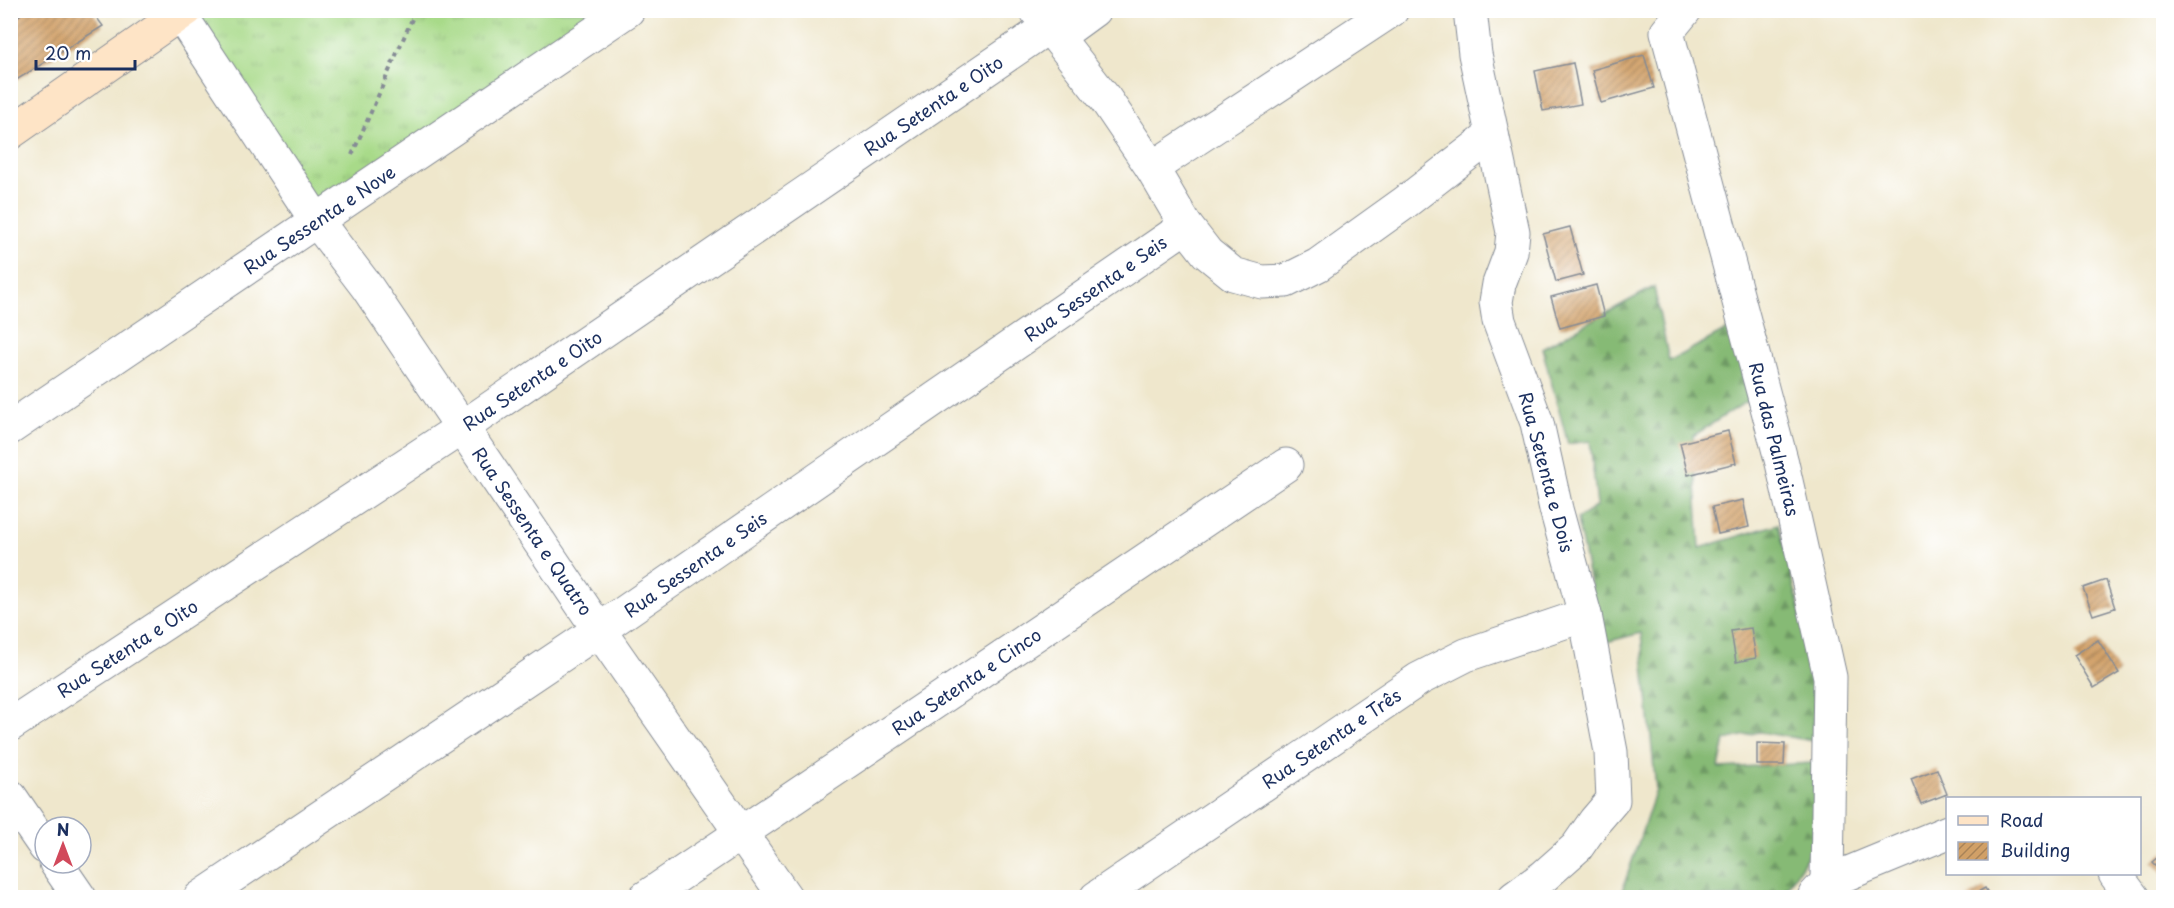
<svg xmlns="http://www.w3.org/2000/svg" width="2174" height="908" viewBox="0 0 2174 908" font-family="'Playpen Sans',sans-serif">
<defs>
<pattern id="grass-tufts" width="24" height="20" patternUnits="userSpaceOnUse" patternTransform="scale(1.5)"><rect width="24" height="20" fill="#a8da89"/><path d="M3 7l-1-3M5 7V3M7 7l1-3M15 17l-1-3M17 17v-4M19 17l1-3" fill="none" stroke="#90bb79"/></pattern>
<pattern id="forest-firs" width="22" height="20" patternUnits="userSpaceOnUse" patternTransform="scale(1.5)"><rect width="22" height="20" fill="#86ba75"/><path d="M5 1l3.5 6h-7zM16 11l3.5 6h-7z" fill="#6d9863"/></pattern>
<pattern id="building-hatch" width="6" height="6" patternUnits="userSpaceOnUse" patternTransform="scale(1.5)"><rect width="6" height="6" fill="#d1a067"/><path d="M-1 1l2-2M0 6l6-6M5 7l2-2" fill="none" stroke="#a98358"/></pattern>
</defs>
<rect width="100%" height="100%" fill="#fff"/>
<filter id="ink" filterUnits="userSpaceOnUse"><feTurbulence type="fractalNoise" baseFrequency=".0167" numOctaves="2"/><feDisplacementMap in="SourceGraphic" scale="12" xChannelSelector="R" yChannelSelector="G"/><feConvolveMatrix kernelMatrix="1 2 1 2 8 2 1 2 1" color-interpolation-filters="sRGB"/></filter>
<filter id="wash" filterUnits="userSpaceOnUse"><feTurbulence type="fractalNoise" baseFrequency=".008" numOctaves="4" result="noise"/><feDisplacementMap in="SourceGraphic" scale="24" xChannelSelector="R" yChannelSelector="G"/><feGaussianBlur stdDeviation="1.35" result="paint"/><feColorMatrix in="noise" values="0 0 0 0 0 0 0 0 0 0 0 0 0 0 0 0 0 1.4 0 .05"/><feComposite in="paint" operator="in"/></filter>
<g filter="url(#wash)">
<rect width="100%" height="100%" fill="#efe7cc"/>
<path fill="url(#grass-tufts)" stroke="#628474" stroke-width="1.5" d="M187 10 616 11 318 214Z"/>
<path fill="url(#forest-firs)" stroke="#50746a" stroke-width="1.5" d="M1654 287 1669 361 1734 326 1749 400 1693 436 1700 548 1778 524 1798 602 1814 683V741L1759 732 1725 740 1719 768 1814 763V847L1781 897H1620L1656 790 1641 633 1602 643 1577 519 1597 506 1590 441 1568 444 1542 348Z"/>
<g id="blocks">
<g fill="url(#building-hatch)">
<path d="M16 10H91L103 26 10 84V20L20 15Z"/>
<path d="M1644 55 1654 88 1601 103 1592 70Z"/>
<path d="M1573 63 1581 104 1543 111 1535 71Z"/>
<path d="M1570 227 1583 275 1556 282 1543 234Z"/>
<path d="M1596 285 1604 316 1560 328 1551 297Z"/>
<path d="M1728 431 1736 463 1688 475 1680 443Z"/>
<path d="M1743 500 1749 527 1718 534 1712 507Z"/>
<path d="M2106 580 2115 608 2093 615 2083 588Z"/>
<path d="M1751 628 1756 658 1736 662 1731 631Z"/>
<path d="M2098 640 2119 673 2094 688 2074 655Z"/>
<path d="M1757 743 1785 744 1784 765H1757Z"/>
<path d="M1937 769 1947 794 1921 804 1911 779Z"/>
<path d="M2164 852V874L2152 862Z"/>
<path d="M1985 888 1991 898H1967Z"/>
</g>
</g>
</g>
<g filter="url(#ink)">
<use href="#blocks" fill-opacity="0" stroke="#858b95" stroke-width="1.5"/>
<g fill="none" stroke-linecap="round" stroke-linejoin="round">
<g stroke="#858b95" stroke-width="35">
<g id="street">
<path d="M1036 10 1106 100 1152 168 1186 226 1207 253 1233 274 1262 282 1286 281 1318 265 1403 204 1492 135"/>
<path d="M1470 10 1475 54 1513 232 1511 252 1499 284 1496 302 1499 321 1537 423 1556 509 1585 615 1611 752 1613 800 1595 821 1577 847 1543 877 1514 898"/>
<path d="M1685 10 1667 32 1782 463 1830 677 1827 882"/>
<path d="M180 14 316 220 367 287 599 630 786 898"/>
<path d="M1057 37 1094 10"/>
<path d="M1152 168 1392 10"/>
<path d="M10 428 628 10"/>
<path d="M10 725 463 427 1048 27"/>
<path d="M10 796 45 847"/>
<path d="M56 863 80 898"/>
<path d="M2115 874 2133 898"/>
<path d="M1815 895 1827 882 1948 832"/>
<path d="M200 898 599 630 1186 226"/>
<path d="M645 898 1286 465"/>
<path d="M1096 898 1419 679 1466 655 1585 615"/>
</g>
</g>
<g stroke="#858b95" stroke-width="35">
<path id="secondary" d="M10 133 186 10"/>
</g>
<path stroke="#858b95" stroke-width="4" stroke-dasharray="4.5 4.5" stroke-linecap="butt" d="M352 155 416 10"/>
<use href="#street" stroke="#fff" stroke-width="33"/>
<use href="#secondary" stroke="#fee4c6" stroke-width="33"/>
</g>
</g>
<g text-anchor="middle" dominant-baseline="central" stroke-width="6" stroke-linejoin="round" paint-order="stroke">
<g font-size="18" fill="#1b2f5e" stroke="#fff">
<text transform="translate(933 105) rotate(-34)">Rua Setenta e Oito</text>
<text transform="translate(319 219) rotate(-34)">Rua Sessenta e Nove</text>
<text transform="translate(1095 288) rotate(-35)">Rua Sessenta e Seis</text>
<text transform="translate(532 380) rotate(-34)">Rua Setenta e Oito</text>
<text transform="translate(1775 439) rotate(76)">Rua das Palmeiras</text>
<text transform="translate(1547 472) rotate(75)">Rua Setenta e Dois</text>
<text transform="translate(533 531) rotate(56)">Rua Sessenta e Quatro</text>
<text transform="translate(695 564) rotate(-35)">Rua Sessenta e Seis</text>
<text transform="translate(127 648) rotate(-33)">Rua Setenta e Oito</text>
<text transform="translate(966 681) rotate(-34)">Rua Setenta e Cinco</text>
<text transform="translate(1331 738) rotate(-34)">Rua Setenta e Três</text>
</g>
</g>
<rect width="2174" height="908" fill="none" stroke="#fff" stroke-width="36"/>
<rect x="1946" y="797" width="195" height="78" fill="#ffffff" stroke="#a4acbf" stroke-width="1.5"/>
<rect x="1958" y="816" width="30" height="9" fill="#fee4c6" stroke="#a4acbf" stroke-width="1.5"/>
<text x="2000" y="827" font-size="18" fill="#1b2f5e">Road</text>
<rect x="1958" y="842" width="30" height="18" fill="url(#building-hatch)" stroke="#a4acbf" stroke-width="1.5"/>
<text x="2000" y="857" font-size="18" fill="#1b2f5e">Building</text>
<g transform="translate(63 845)"><circle r="28" fill="#ffffff" stroke="#a4acbf" stroke-width="1.5"/>
<path d="M0-4.5L10 22L0 15L-10 22Z" fill="#d1495b"/>
<text y="-9" font-size="16" font-weight="bold" text-anchor="middle" fill="#1b2f5e">N</text>
</g>
<path d="M36 60v9h99v-9" fill="none" stroke="#1b2f5e" stroke-width="3"/>
<text x="45" y="60" font-size="18" fill="#1b2f5e" stroke="#ffffff" stroke-width="4.5" paint-order="stroke">20 m</text>
</svg>
